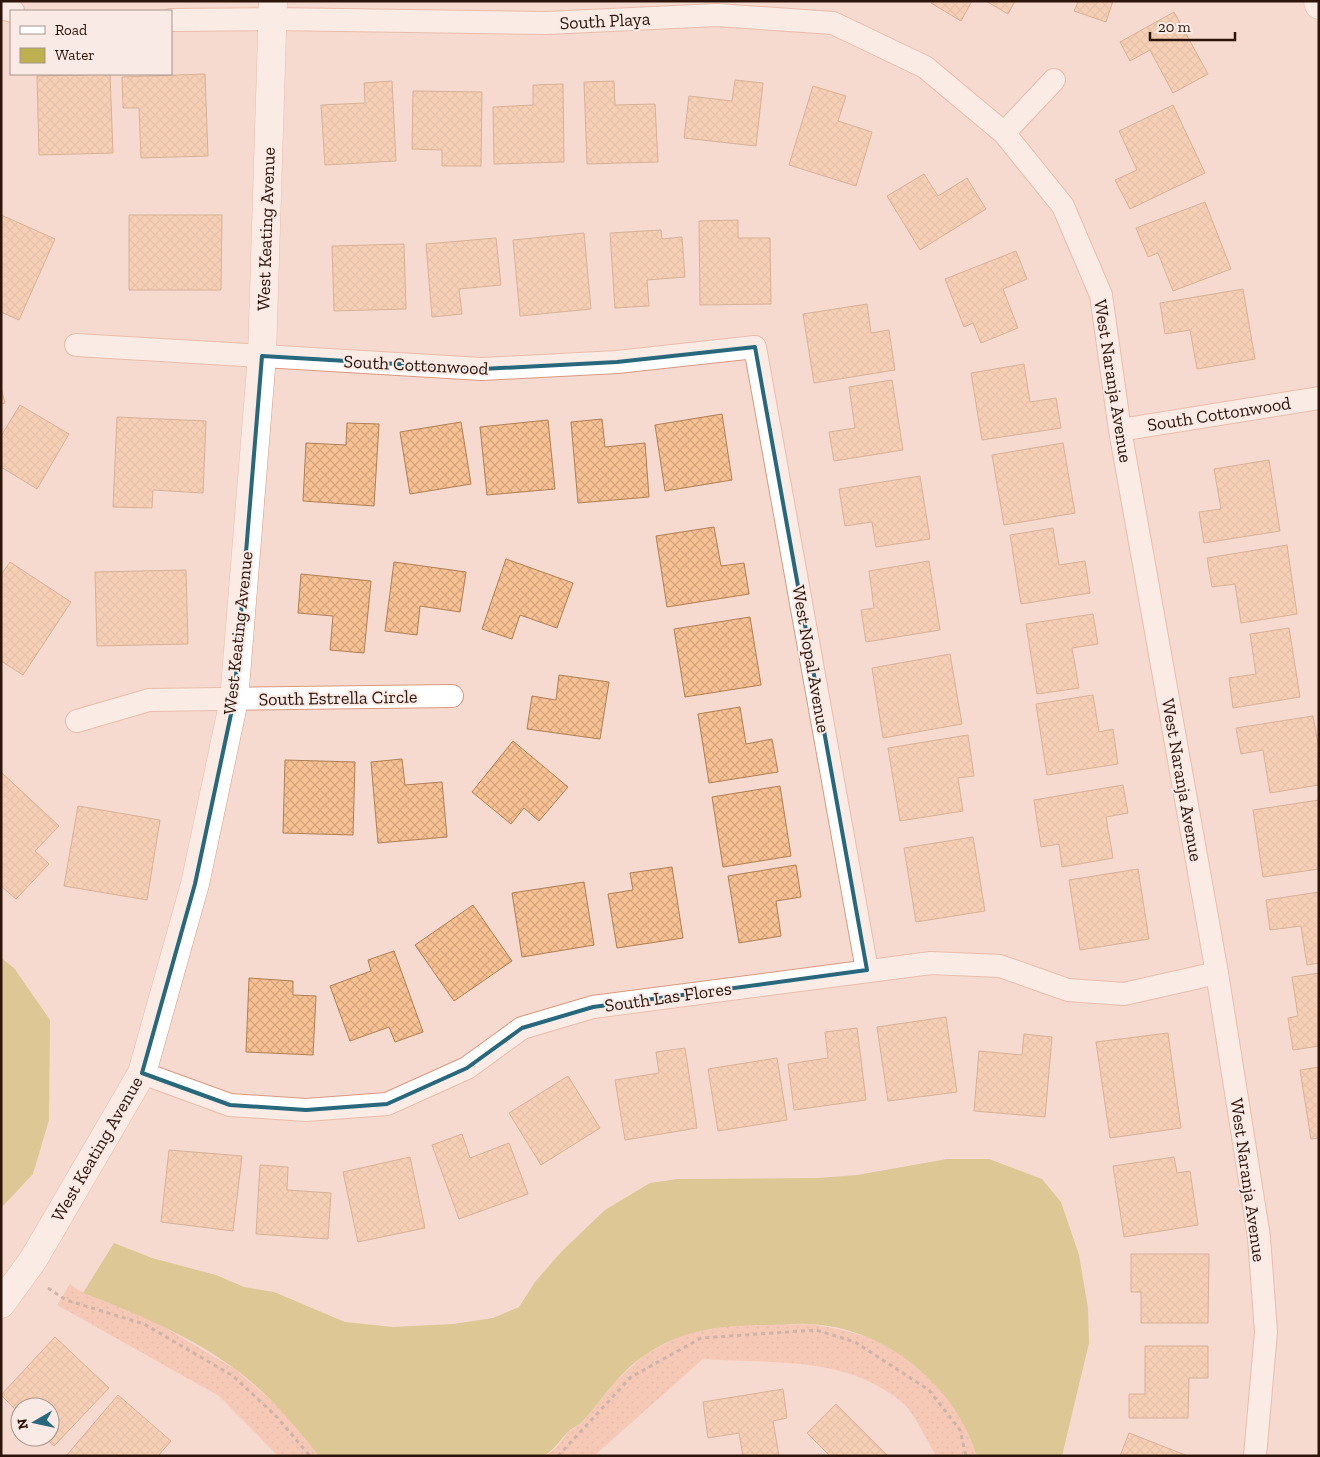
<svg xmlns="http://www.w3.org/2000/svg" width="1320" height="1457" viewBox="0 0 1320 1457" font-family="'Zilla Slab',serif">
<defs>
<pattern id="grass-dots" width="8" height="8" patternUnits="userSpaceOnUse" patternTransform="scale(1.25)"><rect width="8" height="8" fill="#f7b49a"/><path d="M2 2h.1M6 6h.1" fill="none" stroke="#d49a83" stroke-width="1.8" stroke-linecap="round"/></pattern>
<pattern id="building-cross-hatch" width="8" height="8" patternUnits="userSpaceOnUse" patternTransform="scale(1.25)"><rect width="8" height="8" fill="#f7c193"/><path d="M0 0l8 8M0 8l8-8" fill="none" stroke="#d4a57d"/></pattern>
</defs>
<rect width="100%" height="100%" fill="#f6dacf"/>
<g fill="url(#grass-dots)">
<path d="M70 1284 83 1293 152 1320 235 1369 284 1412 319 1456H278L219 1396 57 1305Z"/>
<path d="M810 1324C833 1328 859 1332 880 1343 926 1366 962 1407 977 1456H936C928 1442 915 1415 904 1404 848 1355 771 1364 703 1359L594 1456H545L556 1448 569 1431 582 1423 617 1380 644 1355 678 1337 711 1327 728 1325Z"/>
</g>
<g fill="#bdb04e">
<path d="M1 958 14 968 50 1020 49 1120 33 1174 1 1208Z"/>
<path d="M947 1159H989L1042 1179 1061 1202 1079 1255 1088 1308 1089 1343 1062 1456H977C955 1385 885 1327 809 1324 795 1323 781 1325 767 1325 723 1325 683 1329 645 1355 619 1372 603 1399 583 1421 579 1426 572 1427 568 1432 559 1441 555 1449 544 1456H319C294 1424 268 1393 235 1369 189 1335 135 1313 83 1293L114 1243 152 1258 216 1275 244 1287 274 1292 345 1322 393 1327 453 1324 493 1318 519 1307 535 1282 562 1251 605 1210 650 1183 677 1179 819 1178 857 1175Z"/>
</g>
<g fill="url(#building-cross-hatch)" stroke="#b17f53">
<path d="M932 1H972L961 21 931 3Z"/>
<path d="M986 1H1015L1008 14Z"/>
<path d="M1076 1H1113L1106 22 1074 11 1078 2Z"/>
<path d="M1174 12 1208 74 1173 93 1150 50 1130 61 1120 42Z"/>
<path d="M110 74 113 153 39 155 37 76Z"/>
<path d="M205 74 208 156 141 158 139 108H123L122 77Z"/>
<path d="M735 80 763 83 756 146 684 138 689 96 732 101Z"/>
<path d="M392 81 396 161 325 165 321 105 365 103 364 83Z"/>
<path d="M614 81 615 105 655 104 658 162 587 164 584 82Z"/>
<path d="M563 84 564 162 494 164 493 107 533 105V85Z"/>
<path d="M813 86 846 96 838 121 872 132 856 186 789 165Z"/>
<path d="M413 91 482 92 481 166H442V150L412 149Z"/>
<path d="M1173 105 1205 173 1130 209 1115 180 1137 170 1119 131Z"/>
<path d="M924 174 938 196 967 178 986 209 920 250 887 196Z"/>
<path d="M1205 202 1231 269 1173 291 1158 253 1148 257 1136 228Z"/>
<path d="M1 215 55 239 19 320 1 312Z"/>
<path d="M129 215H222L221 290H129Z"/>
<path d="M738 220V238H770L771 304 700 305 699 221Z"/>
<path d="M661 230 662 239 682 237 685 277 647 280 649 306 615 308 610 233Z"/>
<path d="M584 233 591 309 520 316 513 240Z"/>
<path d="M496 238 501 285 459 289 462 314 432 317 426 244Z"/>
<path d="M404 244 406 309 334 311 332 246Z"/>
<path d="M1016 251 1027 279 1003 289 1018 328 981 343 973 323 964 327 945 279Z"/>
<path d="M1243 289 1255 359 1197 369 1190 330 1165 334 1160 303Z"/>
<path d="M867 304 871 333 889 330 895 370 814 383 803 314Z"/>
<path d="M1024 364 1030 402 1056 398 1061 428 982 440 971 373Z"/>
<path d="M892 380 903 450 834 461 829 432 855 428 849 387Z"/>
<path d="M1 388 5 403 1 404Z"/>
<path d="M20 405 69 434 37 489 1 467V436Z"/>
<path d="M722 414 732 480 665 491 655 425Z"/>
<path d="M117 417 206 421 203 493 153 490 152 508 113 507Z"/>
<path d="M602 419 605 447 645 443 649 497 578 503 571 422Z"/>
<path d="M548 420 555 489 487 495 480 427Z"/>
<path d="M461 422 471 484 410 494 400 432Z"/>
<path d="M347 423 379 424 374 506 303 501 306 443 346 445Z"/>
<path d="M1063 443 1075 513 1004 525 992 455Z"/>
<path d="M1269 460 1280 531 1204 543 1199 512 1221 509 1214 469Z"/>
<path d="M920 476 930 539 876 547 872 522 845 526 839 489Z"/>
<path d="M714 527 721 566 744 563 749 594 667 607 656 536Z"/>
<path d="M1053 528 1059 565 1085 561 1090 593 1021 604 1010 535Z"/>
<path d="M1287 545 1297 614 1241 623 1235 584 1212 587 1207 558Z"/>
<path d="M506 559 573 583 557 628 520 615 512 639 482 629Z"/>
<path d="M929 561 940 630 866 642 861 610 874 608 869 571Z"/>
<path d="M10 562 71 602 23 675 1 661V575Z"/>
<path d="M394 562 466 572 460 612 420 606 417 635 385 631Z"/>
<path d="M186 570 188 644 97 646 95 572Z"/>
<path d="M301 574 371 581 364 653 330 650 333 616 298 613Z"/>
<path d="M1093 614 1098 644 1072 648 1079 688 1037 694 1026 624Z"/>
<path d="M750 617 761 685 685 697 674 629Z"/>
<path d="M1289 628 1300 697 1233 708 1229 678 1256 674 1250 634Z"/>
<path d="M950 654 962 724 883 738 872 668Z"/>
<path d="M559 675 609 682 600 739 527 729 532 696 556 700Z"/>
<path d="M1093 695 1099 732 1113 729 1118 764 1047 775 1036 704Z"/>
<path d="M740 707 746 744 772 739 778 772 709 783 698 714Z"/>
<path d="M1313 716 1319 749V785L1270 793 1263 750 1241 754 1236 728Z"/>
<path d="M968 735 974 776 958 778 963 811 900 821 888 748Z"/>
<path d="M513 741 568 787 539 821 524 808 511 824 472 792Z"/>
<path d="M402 759 405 785 442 782 447 837 378 843 371 762Z"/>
<path d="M285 760 355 762 353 835 283 833Z"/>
<path d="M1 772 59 826 35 851 49 864 16 899 1 886Z"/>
<path d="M1123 785 1128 813 1106 817 1113 858 1062 867 1059 844 1041 847 1034 800Z"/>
<path d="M780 786 791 856 723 867 712 797Z"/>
<path d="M1319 800V869L1263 877 1253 810Z"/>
<path d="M78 806 160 820 147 900 64 886Z"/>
<path d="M973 837 985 911 916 922 904 848Z"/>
<path d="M796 865 801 897 776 901 781 936 739 943 728 876Z"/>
<path d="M672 867 683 938 617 948 608 894 633 890 630 873Z"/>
<path d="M1138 869 1149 939 1080 950 1069 880Z"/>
<path d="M584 882 594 945 522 957 512 893Z"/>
<path d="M1319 892V963L1307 965 1301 926 1270 930 1266 900Z"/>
<path d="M473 905 512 961 454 1001 415 945Z"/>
<path d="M394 951 423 1032 395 1042 389 1027 350 1041 330 986 371 971 368 960Z"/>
<path d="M1319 973V1046L1293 1050 1288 1018 1298 1016 1292 977Z"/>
<path d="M249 978 293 981V995L316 996 313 1055 246 1052Z"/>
<path d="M946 1017 957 1092 888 1101 877 1027Z"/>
<path d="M857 1028 866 1100 794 1110 788 1064 828 1058 825 1032Z"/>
<path d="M1168 1033 1181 1128 1110 1138 1096 1042Z"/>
<path d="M1024 1034 1052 1037 1045 1117 974 1111 979 1051 1022 1055Z"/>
<path d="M685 1048 697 1128 625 1140 615 1080 659 1073 656 1052Z"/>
<path d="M777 1058 787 1120 718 1131 708 1069Z"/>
<path d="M1319 1067V1138L1311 1139 1300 1070Z"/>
<path d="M568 1076 600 1128 541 1165 509 1113Z"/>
<path d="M462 1134 470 1158 509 1143 528 1194 459 1219 432 1145Z"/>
<path d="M169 1150 242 1156 233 1231 161 1222Z"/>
<path d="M410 1157 425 1228 358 1242 343 1172Z"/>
<path d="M1174 1157 1177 1173 1190 1171 1198 1225 1124 1237 1113 1166Z"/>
<path d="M260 1165 288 1167 287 1190 331 1193 328 1239 256 1234Z"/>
<path d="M1131 1254H1209L1208 1323H1141V1292H1131Z"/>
<path d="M55 1337 109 1388 54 1446 44 1437H50V1407H20V1414L1 1395Z"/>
<path d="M1145 1346H1208V1378H1189L1188 1418H1129V1394H1145Z"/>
<path d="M783 1389 787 1418 773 1421 779 1456H743L739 1433 708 1438 703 1402Z"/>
<path d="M118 1395 171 1441 158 1456H66Z"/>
<path d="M836 1404 887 1455V1456H830L807 1433Z"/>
<path d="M1129 1433 1188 1456H1120Z"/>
</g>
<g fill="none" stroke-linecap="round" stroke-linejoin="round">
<g stroke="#d9987f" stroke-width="24">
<g id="minor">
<path d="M1 8 13 11"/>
<path d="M171 20 273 19 547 23 717 15 833 23 925 67 1004 133 1063 206 1101 295 1120 430 1217 973 1259 1237 1266 1332 1255 1456"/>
<path d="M1004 133 1054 80"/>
<path d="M76 345 482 369 617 362 755 347 867 970"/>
<path d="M1120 430 1319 398"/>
<path d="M77 721 149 700 452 696"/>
<path d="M142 1073 230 1105 306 1110 387 1104 467 1068 522 1028 593 1007 931 963 1000 966 1068 990 1124 994 1217 973"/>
</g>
</g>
<g stroke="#d9987f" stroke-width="29">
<path id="tertiary" d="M1 1304 33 1260 142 1073 195 884 234 700 262 356 273 1"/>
</g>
<g stroke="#d9987f" stroke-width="29">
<path id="secondary" d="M1318 1 1319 5"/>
</g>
<g stroke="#9d8378" stroke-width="3" stroke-dasharray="4 4" stroke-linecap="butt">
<path d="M48 1288 66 1300 144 1324 233 1376 275 1415 310 1456"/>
<path d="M558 1456 631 1377 701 1338 816 1330 855 1342 929 1390 960 1430 966 1456"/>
</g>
<use href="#minor" stroke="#fff" stroke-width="22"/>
<use href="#tertiary" stroke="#fff" stroke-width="28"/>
<use href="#secondary" stroke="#fff" stroke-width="28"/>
</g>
<path d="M0 0H1320V1457H0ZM755 347 867 970 593 1007 522 1028 467 1068 387 1104 306 1110 230 1105 142 1073 195 884 234 700 262 356 482 369 617 362Z" fill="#f6dacf" fill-opacity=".55" fill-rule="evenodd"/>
<path fill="none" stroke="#27687c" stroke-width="4" stroke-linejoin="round" d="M755 347 867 970 593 1007 522 1028 467 1068 387 1104 306 1110 230 1105 142 1073 195 884 234 700 262 356 482 369 617 362Z"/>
<g text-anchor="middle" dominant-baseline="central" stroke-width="4" stroke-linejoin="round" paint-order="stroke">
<g font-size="18" fill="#2c140a" stroke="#f9eae5">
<text transform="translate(605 21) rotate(-3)">South Playa</text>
<text transform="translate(266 229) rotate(-88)">West Keating Avenue</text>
<text transform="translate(416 365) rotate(3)">South Cottonwood</text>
<text transform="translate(1113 381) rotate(81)">West Naranja Avenue</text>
<text transform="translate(1219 414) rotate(-9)">South Cottonwood</text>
<text transform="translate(238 633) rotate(-84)">West Keating Avenue</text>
<text transform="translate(811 659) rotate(80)">West Nopal Avenue</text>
<text transform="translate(338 698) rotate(-1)">South Estrella Circle</text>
<text transform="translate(1182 780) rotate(80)">West Naranja Avenue</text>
<text transform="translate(668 997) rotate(-8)">South Las Flores</text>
<text transform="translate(97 1149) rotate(-60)">West Keating Avenue</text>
<text transform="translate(1248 1180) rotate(82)">West Naranja Avenue</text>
</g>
</g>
<rect width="1320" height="1457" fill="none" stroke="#2c140a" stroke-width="5"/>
<rect x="10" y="10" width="162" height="65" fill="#f9eae5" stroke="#a7948d"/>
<rect x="20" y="26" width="25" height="8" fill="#ffffff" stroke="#a7948d"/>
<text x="55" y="35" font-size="15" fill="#2c140a">Road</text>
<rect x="20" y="48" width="25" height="15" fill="#bdb04e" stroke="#a7948d"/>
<text x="55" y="60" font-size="15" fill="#2c140a">Water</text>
<g transform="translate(35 1422) rotate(261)"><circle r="24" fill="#f9eae5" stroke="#a7948d"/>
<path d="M0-4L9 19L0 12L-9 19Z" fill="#27687c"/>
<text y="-8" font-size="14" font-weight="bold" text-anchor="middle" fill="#2c140a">N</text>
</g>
<path d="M1150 32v8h85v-8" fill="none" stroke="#2c140a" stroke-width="2.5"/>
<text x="1158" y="32" font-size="15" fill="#2c140a" stroke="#f9eae5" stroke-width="4" paint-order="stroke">20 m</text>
</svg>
